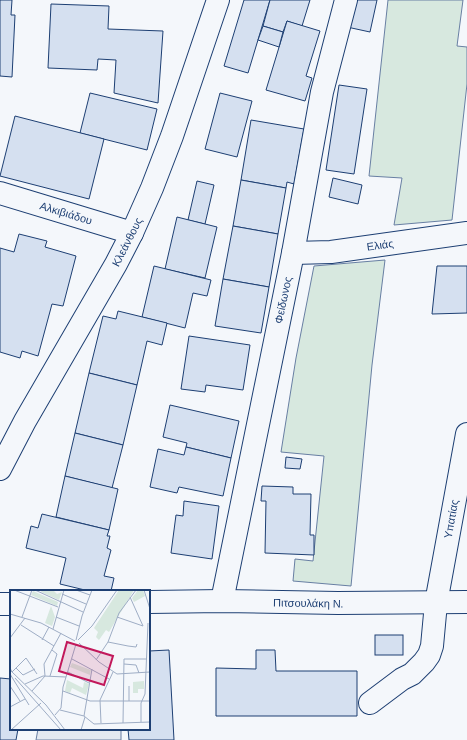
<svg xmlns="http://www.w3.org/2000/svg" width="467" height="740" viewBox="0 0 467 740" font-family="'DM Sans',sans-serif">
<rect width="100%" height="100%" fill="#f4f7fb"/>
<g fill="#d7e8df" stroke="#687fa3">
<path d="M388 0H463L457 46 467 47V84L452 220 394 225 402 178 369 176Z"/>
<path d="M385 260 372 365 351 586 293 581 295 559 313 561 324 456 281 452 296 358 314 266Z"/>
</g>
<path fill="#e3e8f0" stroke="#687fa3" d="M38 729H121V740H36Z"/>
<g fill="#d5e0f0" stroke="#1d3f73">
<path d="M0 0H12L11 15H15L12 77 0 76Z"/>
<path d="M244 0H270L248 73 224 66Z"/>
<path d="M270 0H310L302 26 287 21 283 32 263 26Z"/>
<path d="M353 0H377L370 32 347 27Z"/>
<path d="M51 4 109 6 108 29 163 31 158 103 114 93 116 60 98 59 97 70 48 68Z"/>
<path d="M287 21 320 31 306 76 312 78 305 101 266 90Z"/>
<path d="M263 26 283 32 279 47 258 40Z"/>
<path d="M339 85 367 89 354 174 326 170Z"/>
<path d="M90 93 157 109 147 150 80 133Z"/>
<path d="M220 93 252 101 237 157 205 149Z"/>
<path d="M15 116 104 139 89 199 0 176Z"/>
<path d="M251 120 304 129 294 184 287 182 286 188 241 180Z"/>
<path d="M333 178 362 185 358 204 329 197Z"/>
<path d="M241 180 286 188 278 234 233 226Z"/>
<path d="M197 181 214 185 205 224 188 220Z"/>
<path d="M177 217 217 227 205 278 165 269Z"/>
<path d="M233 226 278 234 269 287 223 279Z"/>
<path d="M19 234 47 241 45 247 76 256 63 306 52 304 38 356 22 351 20 358 0 352V248L14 252Z"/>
<path d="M154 266 211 280 207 296 193 293 185 328 142 317Z"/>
<path d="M437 266H467V313L432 314Z"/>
<path d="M223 279 269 287 261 333 215 326Z"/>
<path d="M118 311 167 323 162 345 147 341 137 385 89 373 103 316 116 319Z"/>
<path d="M189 336 250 345 243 390 206 385 205 392 181 389Z"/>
<path d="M89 373 137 385 123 445 75 433Z"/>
<path d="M170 405 239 421 231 458 186 447 187 443 163 437Z"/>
<path d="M75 433 123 445 112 488 65 476Z"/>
<path d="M186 447 231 458 223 496 179 487 177 493 150 487 158 449 184 455Z"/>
<path d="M286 457 302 459 300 469 285 468Z"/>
<path d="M65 476 118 489 109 530 56 517Z"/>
<path d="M262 486 293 487V494H311L310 535H314V555L265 553 266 501H261Z"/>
<path d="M184 501 219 506 212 559 171 553 176 515 183 516Z"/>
<path d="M42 514 109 530 107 536H110L107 548 111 550 104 576 114 578 111 591H89L60 584 66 558 26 548 31 526 38 528Z"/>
<rect x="375" y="635" width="28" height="20"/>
<path d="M169 650 174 740H129L128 729H149V651Z"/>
<path d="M256 650H275L276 671H357V716H216V668L256 669Z"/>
<path d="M0 678 11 679V729H18L16 740H0Z"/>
</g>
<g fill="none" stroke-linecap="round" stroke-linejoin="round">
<g stroke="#1d3f73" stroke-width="24">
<g id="minor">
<path d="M0 193 132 233"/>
<path d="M293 253 331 252 467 233"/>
<path d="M0 469 25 421 116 264 132 233 152 188 172 136 218 0"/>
<path d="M222 601 293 253 322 92 346 0"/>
<path d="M149 602 222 601 338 603 467 602"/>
<path d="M0 604H11"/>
<path d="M370 703 402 679 412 674 424 662 429 655 432 646 436 603 467 434"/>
</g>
</g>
<use href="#minor" stroke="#f4f7fb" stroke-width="22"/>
</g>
<g text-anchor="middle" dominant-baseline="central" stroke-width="3" stroke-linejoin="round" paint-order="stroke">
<g font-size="11" fill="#1d3f73" stroke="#f4f7fb">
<text transform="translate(66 213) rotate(17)">Αλκιβιάδου</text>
<text transform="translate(127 242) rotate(-63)">Κλεάνθους</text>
<text transform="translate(380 245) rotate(-8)">Ελιάς</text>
<text transform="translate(283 300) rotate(-78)">Φείδωνος</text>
<text transform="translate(451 519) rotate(-80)">Υπατίας</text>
<text transform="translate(308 603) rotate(1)">Πιτσουλάκη Ν.</text>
</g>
</g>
<g transform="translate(10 590)">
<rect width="140" height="140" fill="#f4f7fb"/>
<path d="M32 0H43L47 4 52 2 49 10 31 2ZM109 0H124L99 42 96 40 89 50 86 47 88 42 84 38ZM128 0H133L135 6 124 12 122 8ZM23 1 48 12 47 16 21 5ZM41 16 45 27 42 36 35 33ZM62 73 81 80 80 85 60 77ZM57 90 73 98 74 92 79 94 76 105 62 98 60 103 55 101ZM134 91V99H128V103H123V92Z" fill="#d7e8df"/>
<path fill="none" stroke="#9eadc5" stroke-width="1" d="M4 0 48 17M25 0 73 22M66 0 80 5M134 0 140 19M52 4 76 14M0 24 31 33 65 51M12 27 22 0M46 27 69 36M107 27 133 36 120 7M11 35 44 56M43 39 54 0M0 48 15 28M32 50 39 37M66 50 72 26 82 0M68 50 82 36 107 0M98 52 118 56 126 57 127 54M69 53 89 72 107 84 140 82M62 69 99 89M86 70 98 52 109 23 126 0M114 74 126 75 129 83M0 78 2 82 16 68 27 84M6 78 13 85 25 79M0 80 36 115 55 140M58 82 79 93M0 84 19 115M35 86 34 74 51 43M40 86 47 64 42 60M5 88 51 140M15 94 33 86 56 87M0 96 10 111M119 96V111M22 101 35 86M53 101 80 111H140M0 117 15 109M50 120 74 126 84 134 140 132M45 125 51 118 53 97 66 54M74 126 82 79M131 132V113L135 104 138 33M91 133 90 110 103 82M113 133 114 69H136M1 140 31 113M71 140 75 127"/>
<path fill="#c2185b" fill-opacity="0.15" stroke="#c2185b" stroke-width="2" d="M57 52 103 66 94 95 49 81Z"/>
<rect width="140" height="140" fill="none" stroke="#1d3f73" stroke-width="2"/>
</g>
</svg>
